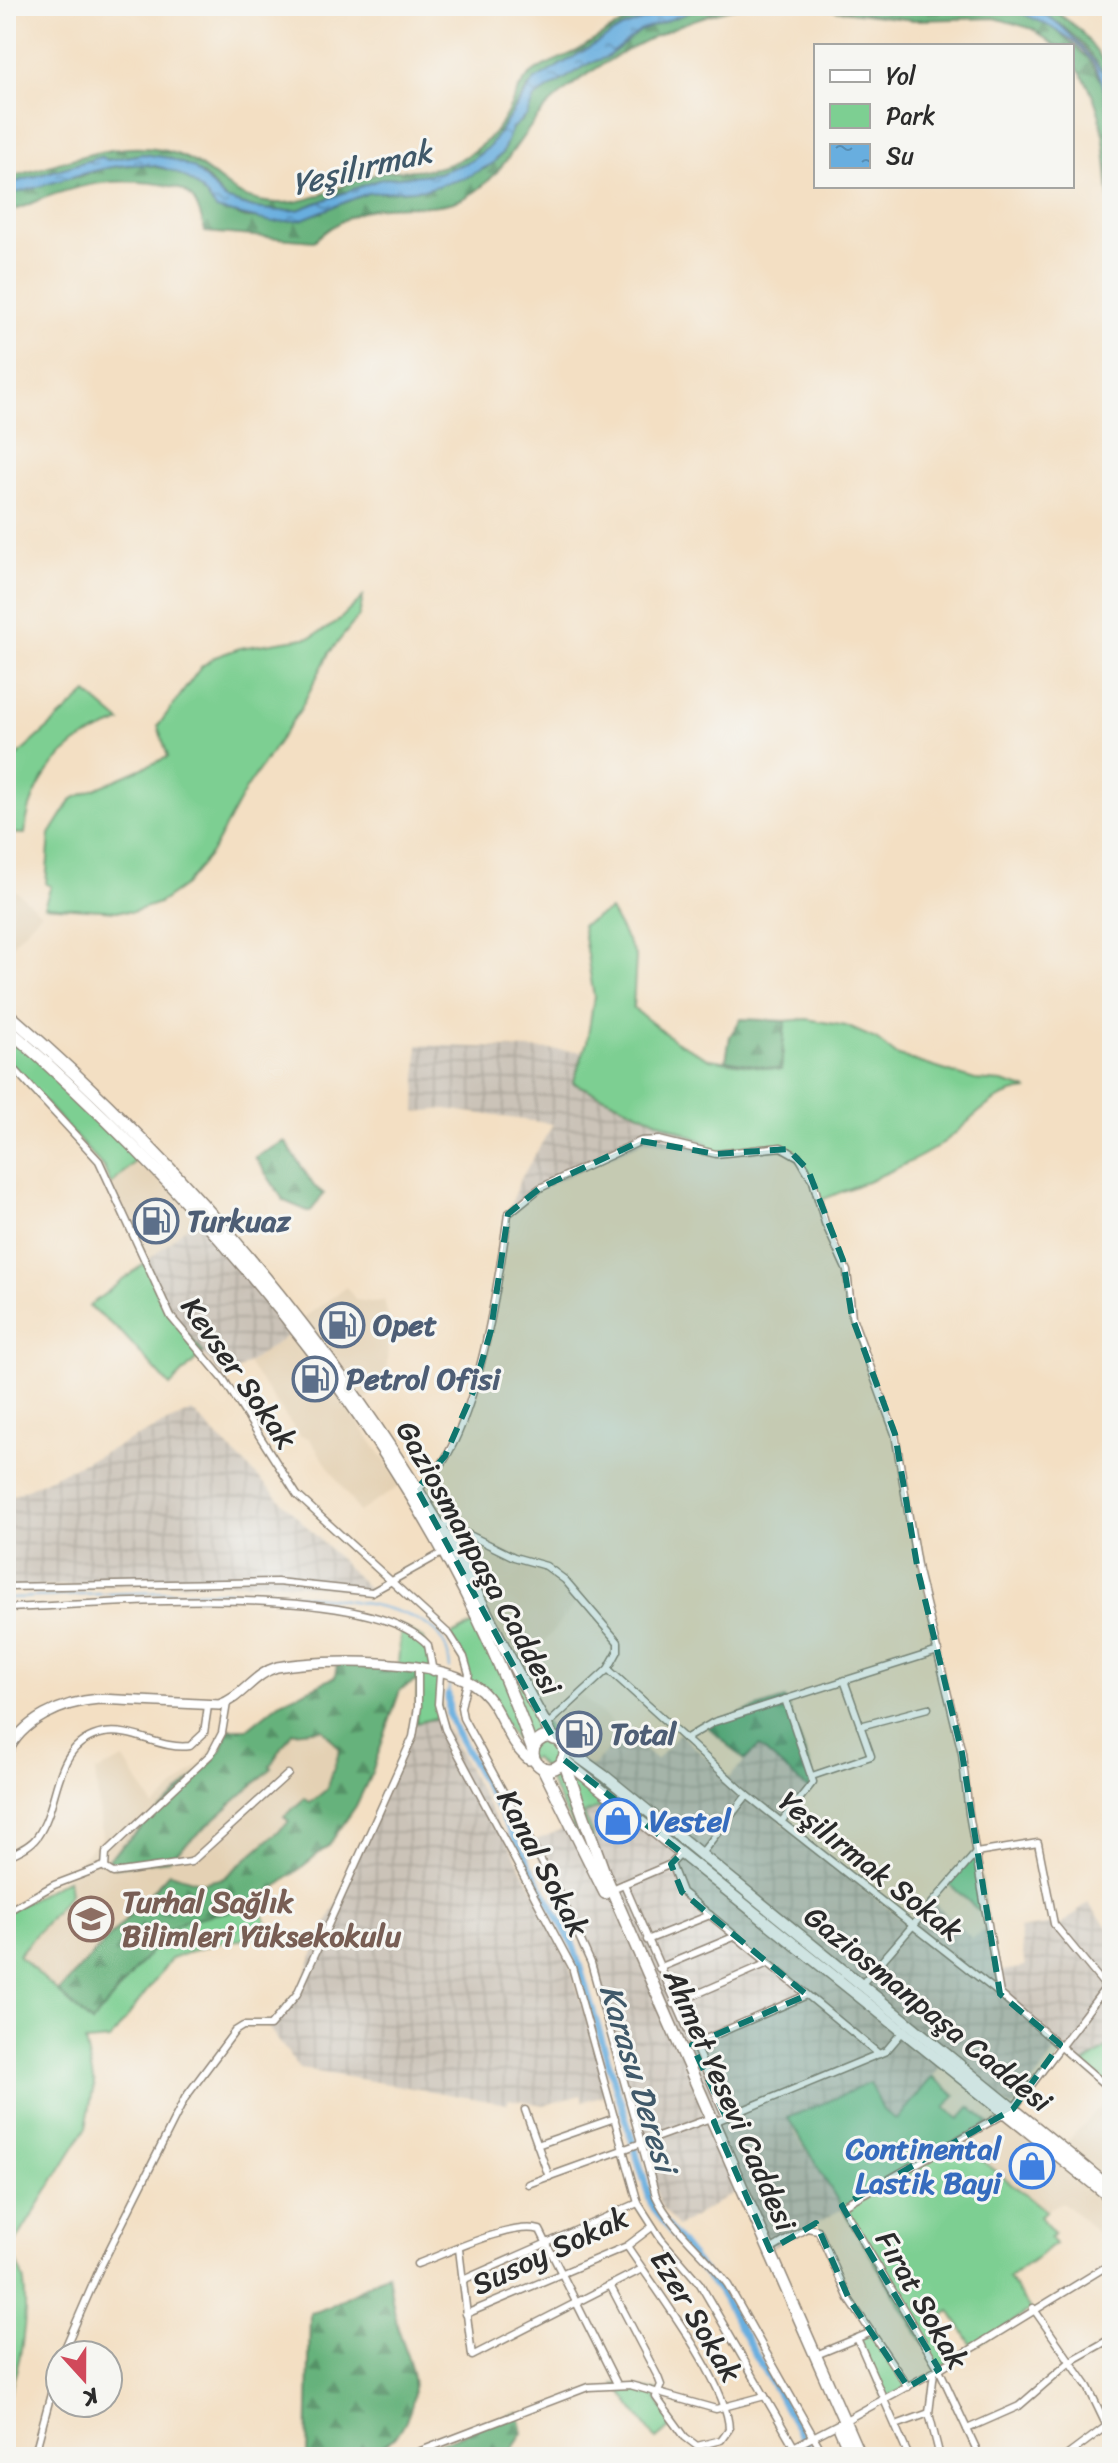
<svg xmlns="http://www.w3.org/2000/svg" width="1118" height="2463" viewBox="0 0 1118 2463" font-family="Sriracha,sans-serif">
<defs>
<pattern id="industrial-grid" width="8" height="8" patternUnits="userSpaceOnUse" patternTransform="scale(2)"><rect width="8" height="8" fill="#cbc3b8"/><path d="M0 4h8M4 0v8" fill="none" stroke="#aea89e"/></pattern>
<pattern id="forest-firs" width="22" height="20" patternUnits="userSpaceOnUse" patternTransform="scale(2)"><rect width="22" height="20" fill="#66b27c"/><path d="M5 1l3.5 6h-7zM16 11l3.5 6h-7z" fill="#549166"/></pattern>
<pattern id="water-ripples" width="26" height="14" patternUnits="userSpaceOnUse" patternTransform="scale(2)"><rect width="26" height="14" fill="#68aedf"/><path d="M2 4q2-2 4 0t4 0M15 11q2-2 4 0t4 0" fill="none" stroke="#568eb5"/></pattern>
</defs>
<rect width="100%" height="100%" fill="#f6f6f2"/>
<filter id="ink" filterUnits="userSpaceOnUse"><feTurbulence type="fractalNoise" baseFrequency=".0125" numOctaves="2"/><feDisplacementMap in="SourceGraphic" scale="16" xChannelSelector="R" yChannelSelector="G"/><feConvolveMatrix kernelMatrix="1 2 1 2 8 2 1 2 1" color-interpolation-filters="sRGB"/></filter>
<filter id="wash" filterUnits="userSpaceOnUse"><feTurbulence type="fractalNoise" baseFrequency=".006" numOctaves="4" result="noise"/><feDisplacementMap in="SourceGraphic" scale="32" xChannelSelector="R" yChannelSelector="G"/><feGaussianBlur stdDeviation="1.8" result="paint"/><feColorMatrix in="noise" values="0 0 0 0 0 0 0 0 0 0 0 0 0 0 0 0 0 1.4 0 .05"/><feComposite in="paint" operator="in"/></filter>
<g filter="url(#wash)">
<rect width="100%" height="100%" fill="#f3dfc3"/>
<g fill="#e4d1b4">
<path d="M6 882 41 913 6 951Z"/>
<path d="M142 1154 200 1215 146 1262 111 1185Z"/>
<path d="M346 1287 356 1300 377 1303 384 1300 389 1321 386 1382 362 1403 301 1320Z"/>
<path d="M294 1331 402 1485 359 1512 309 1438 300 1436 248 1364Z"/>
<path d="M490 1545 555 1572 579 1599 526 1665 516 1670 461 1564Z"/>
<path d="M337 1662 418 1680 400 1690 372 1772 340 1831 264 1897 230 1911 92 2023 18 1955 70 1894 67 1874 102 1837 95 1772 124 1759 154 1807 204 1761 223 1728 247 1729 279 1703 325 1684 335 1677Z"/>
<path d="M580 1695 624 1733 592 1768 554 1739 546 1726Z"/>
<path d="M1112 2095V2175L1104 2183 1061 2148Z"/>
<path d="M1005 2114 1112 2199V2244L1062 2202 1046 2211 958 2141Z"/>
</g>
<g fill="url(#industrial-grid)">
<path d="M418 1045 584 1051 573 1082 707 1144 704 1152 647 1140 540 1188 508 1214 519 1182 553 1124 446 1109 416 1112Z"/>
<path d="M200 1215 294 1331 224 1380 171 1317 146 1262Z"/>
<path d="M192 1411 372 1592 277 1582 6 1587V1499Z"/>
<path d="M440 1717 565 1948 609 2094 583 2101 581 2095 545 2105 509 2099 507 2104 300 2069 268 2027 292 2003 416 1723Z"/>
<path d="M624 1733 656 1760 679 1733 729 1778 759 1745 809 1790 781 1822 909 1925 932 1901 972 1938 989 1926 997 1972 1025 1967 1019 1929 1054 1924 1058 1928 1088 1903 1112 1933V2044L1082 2065 1060 2045 1013 2109 943 2064 897 2120 883 2110 870 2084 788 2118 796 2136 844 2208 763 2253 736 2192 677 2227 660 2205 591 1963 531 1842 573 1825 564 1752 592 1767Z"/>
</g>
<g fill="#7dcf92" stroke="#547d5e" stroke-width="2">
<path d="M363 597 359 616 329 653 300 710 246 789 211 853 185 885 159 903 132 912 44 906 51 886 46 884 50 834 72 799 168 757 158 726 201 667 215 657 240 648 311 637 335 624Z"/>
<path d="M87 693 121 722C107 729 88 734 75 744 47 765 27 799 25 834L6 833V766Z"/>
<path d="M610 910 636 957 633 1008 675 1041 710 1059 781 1070 785 1021 807 1019 846 1026 876 1039 896 1055 975 1080 1002 1082 1029 1090C986 1092 967 1130 932 1150 896 1171 857 1185 819 1201L808 1170 788 1149 704 1152 707 1143 573 1083 587 1042 594 997 582 925Z"/>
<path d="M6 1027 142 1154 111 1185 104 1168 6 1060Z"/>
<path d="M146 1262 165 1307 203 1353 170 1386 123 1334 89 1306Z"/>
<path d="M480 1621 504 1670 513 1666 554 1738 563 1746V1759L617 1801 584 1814 598 1853 588 1857 543 1768 534 1758 529 1760 494 1708 468 1682 464 1657 450 1636Z"/>
<path d="M401 1626 423 1639 433 1672 440 1674V1717L416 1723 418 1668 398 1664Z"/>
<path d="M976 1853 987 1918 948 1883Z"/>
<path d="M68 1879 70 1894 18 1955 92 2023 167 1931 186 1920 255 1901 268 1925 255 1938 215 1943 171 1959 110 2040 85 2042 94 2084 86 2128 12 2248C13 2261 22 2270 24 2283 28 2322 21 2365 6 2400V1912Z"/>
<path d="M1112 2044V2091L1082 2065Z"/>
<path d="M932 2077 955 2095 945 2108 960 2119 970 2107 989 2123 958 2141 1046 2211 1039 2216 1054 2233 1050 2238 1055 2244 1008 2278 1031 2310 973 2347 950 2311 934 2322 957 2357 939 2369 788 2118 870 2083 883 2110 897 2120Z"/>
<path d="M872 2332 908 2387 884 2399 857 2338Z"/>
<path d="M615 2384 659 2391 656 2398 674 2424 656 2439Z"/>
</g>
<g fill="url(#forest-firs)" stroke="#486e54" stroke-width="2">
<path d="M666 6H681L622 28 530 85 490 146 471 161 438 173 381 179 298 210 280 211 253 208 225 199 204 175 169 158 137 155 108 160 101 157 6 185V178C62 165 131 130 188 159 226 178 229 201 278 203 312 204 344 183 376 174 396 168 416 172 436 168 462 163 490 142 503 120 512 106 516 90 527 78 542 63 563 59 580 49 612 29 628 18 666 6Z"/>
<path d="M705 6H745C680 18 597 60 549 105 519 134 506 174 468 196 440 211 414 204 384 207 357 210 334 223 314 241L205 232C196 195 191 188 152 183 112 178 79 185 41 199 30 204 18 210 6 212V195L67 177H78L98 169 141 164 180 172 201 187 214 206 246 218 300 220 368 193 427 189 486 168 502 154 512 128 523 119 534 98 590 63 607 57 640 31Z"/>
<path d="M802 6H1005L1052 26 1088 58 1102 82 1112 126V219C1103 163 1112 108 1072 62V46H1055L1033 29 995 18 913 20Z"/>
<path d="M1025 6 1050 7 1080 30 1112 72V90C1094 51 1065 21 1025 6Z"/>
<path d="M741 1019 785 1021 781 1070 726 1060 730 1036Z"/>
<path d="M285 1141 314 1186 324 1194 310 1212 284 1201 255 1157Z"/>
<path d="M337 1662 418 1668V1680L400 1690 372 1772 356 1806 328 1846 264 1897 230 1911 186 1920 167 1931 92 2023 58 1992 169 1873 202 1883 224 1878 289 1822 284 1816 305 1798 310 1803 327 1789 340 1749 323 1729 292 1732 270 1766 272 1768 168 1860 114 1867 109 1858 208 1765 222 1749 229 1729H247L279 1703 335 1677Z"/>
<path d="M785 1699 812 1773 809 1790 759 1746 745 1760 706 1725Z"/>
<path d="M388 2274C391 2291 393 2308 397 2324 409 2366 427 2390 399 2432 392 2443 379 2444 372 2457H307L310 2313C328 2311 367 2283 388 2274Z"/>
<path d="M518 2412 523 2433 507 2457H405Z"/>
</g>
<g fill="url(#water-ripples)" stroke="#4a6c85" stroke-width="2">
<path d="M681 6H705L640 31 607 57 590 63 534 98 527 115 512 128 502 153 492 164 465 178 427 189 368 193 300 220 272 222 216 209C164 127 78 181 6 195V185L101 157 108 160 143 154 169 158 194 168 225 199 253 208 280 211 298 210 381 179 439 173 471 161 490 146 534 81 622 28Z"/>
<path d="M1005 6C1049 6 1065 29 1091 58 1098 66 1106 73 1109 82 1114 95 1112 111 1112 126 1108 111 1106 96 1102 82 1090 40 1041 21 1005 6Z"/>
</g>
<g fill="none" stroke-linecap="round" stroke-linejoin="round">
<g stroke="#68aedf" stroke-width="2">
<path d="M6 1598C98 1596 368 1573 435 1631 446 1641 449 1655 450 1669"/>
<path d="M448 1695 450 1680"/>
</g>
<path stroke="#68aedf" stroke-width="7" d="M448 1695 449 1715 456 1732 573 1945 653 2209 719 2291 814 2457"/>
</g>
</g>
<g filter="url(#ink)">
<g fill="none" stroke-linecap="round" stroke-linejoin="round">
<g stroke="#8f8577" stroke-width="9">
<g id="street">
<path d="M6 1060 99 1161 171 1317 224 1380 297 1495 450 1635 464 1657 469 1674 461 1707 463 1718 562 1899 591 1963 656 2196C672 2230 706 2254 728 2285L825 2457"/>
<path d="M417 1489C475 1456 499 1278 508 1214L540 1188 641 1141 659 1140 716 1154 781 1147 799 1157 813 1181 825 1223 847 1271 852 1317 895 1434 918 1571 962 1753 969 1814 1000 1994"/>
<path d="M440 1527 447 1524 514 1557 546 1566 565 1580 618 1642V1651L608 1669"/>
<path d="M6 1587 277 1582 372 1592 442 1553"/>
<path d="M6 1608C97 1605 367 1579 428 1645L433 1672"/>
<path d="M440 1674 438 1704 445 1729 572 1967 638 2203 661 2239 700 2284 800 2457"/>
<path d="M227 1703 222 1733 211 1754 106 1853 105 1868 113 1873 191 1862 288 1774"/>
<path d="M546 1726 608 1669 747 1795 1000 1994 1112 2091"/>
<path d="M860 1726 928 1708"/>
<path d="M685 1739 714 1722 938 1651"/>
<path d="M812 1776 871 1756 844 1680"/>
<path d="M781 1822 813 1782 785 1699"/>
<path d="M700 1855 747 1795"/>
<path d="M6 1857C16 1852 30 1847 37 1837 62 1802 51 1743 104 1733 134 1728 160 1750 190 1746L204 1733 208 1706"/>
<path d="M671 1864 682 1892 879 2054"/>
<path d="M1111 1868 1112 1869"/>
<path d="M624 1884 726 2117"/>
<path d="M612 1889 671 1864 682 1853"/>
<path d="M6 1912 54 1885 104 1866"/>
<path d="M647 1940 710 1915"/>
<path d="M659 1968 736 1936"/>
<path d="M861 1985 976 1853 1038 1843 1054 1924 1106 1987"/>
<path d="M674 2004 768 1963"/>
<path d="M692 2045 807 1995"/>
<path d="M525 2110 549 2177"/>
<path d="M714 2122 886 2051 904 2030"/>
<path d="M537 2145 615 2118"/>
<path d="M528 2184 705 2120"/>
<path d="M459 2249 472 2356 642 2269"/>
<path d="M770 2250 807 2228 818 2230 849 2299 908 2387"/>
<path d="M417 2264C445 2254 512 2221 540 2230L617 2384"/>
<path d="M465 2279 638 2203"/>
<path d="M611 2287 658 2377 661 2385 656 2397 685 2437 697 2446 721 2440 729 2429C728 2383 654 2287 627 2246"/>
<path d="M1033 2308 1088 2387 1112 2437"/>
<path d="M466 2314 627 2246 652 2227"/>
<path d="M857 2338 909 2457"/>
<path d="M62 2355 100 2268 185 2098 235 2031 243 2026H270L297 1994 413 1737 418 1707V1668"/>
<path d="M816 2355 872 2332"/>
<path d="M934 2372 929 2413 940 2457"/>
<path d="M844 2421 939 2369 1112 2263"/>
<path d="M896 2425 929 2413"/>
<path d="M967 2429 1019 2406 1071 2361 1112 2338"/>
<path d="M34 2457 60 2360"/>
<path d="M405 2457 588 2387 630 2385 716 2409 765 2396"/>
<path d="M774 2457 838 2424"/>
<path d="M980 2457 939 2369 842 2206 1013 2109 1112 1979"/>
<path d="M1065 2457 1112 2422"/>
</g>
</g>
<g stroke="#8f8577" stroke-width="12">
<path id="secondary" d="M6 1755C21 1720 62 1702 99 1699L219 1705C242 1698 253 1674 277 1667 325 1659 443 1657 481 1690 503 1710 505 1741 529 1760L534 1758"/>
</g>
<g stroke="#8f8577" stroke-width="13">
<g id="primary">
<path d="M563 1746 606 1777 1112 2189"/>
<path d="M563 1759 1112 2199"/>
</g>
</g>
<g stroke="#8f8577" stroke-width="14">
<g id="highway">
<path d="M6 1012C178 1160 322 1330 439 1525 480 1594 512 1669 554 1739"/>
<path d="M6 1027C229 1223 434 1467 533 1751"/>
<circle cx="549" cy="1753" r="16"/>
<path d="M563 1759 605 1875 860 2457"/>
<path d="M543 1768 605 1893"/>
<path d="M840 2429 852 2457"/>
</g>
</g>
<use href="#street" stroke="#fff" stroke-width="6"/>
<use href="#secondary" stroke="#fff" stroke-width="9"/>
<use href="#primary" stroke="#fff" stroke-width="10"/>
<use href="#highway" stroke="#fff" stroke-width="11"/>
</g>
</g>
<path fill="#0f766e" fill-opacity="0.2" stroke="#0f766e" stroke-width="6" stroke-dasharray="16 10" stroke-linejoin="round" d="M641 1141 716 1154 788 1149 808 1170 843 1260 852 1317 895 1434 918 1571 962 1753 1000 1994 1060 2044 1013 2109 842 2206 939 2369 908 2387 849 2299 816 2223 770 2250 714 2122 726 2117 692 2045 807 1995 682 1892 671 1864 682 1853 563 1759 567 1745 554 1739 544 1722 417 1489 445 1456 473 1392 491 1330 508 1214 540 1188Z"/>
<defs>
<g id="fuel-ring" transform="scale(2.3)"><circle r="9.5" fill="#f6f6f2" stroke="#5c6f8a" stroke-width="1.5"/><path d="M-5.5-6h7V0h2V4h1.3V-2.5L3-4.5l.8-.8L6-3V5H2.5V1h-1V6h-7ZM-4.2-4.7v3.2H.2V-4.7Z" fill="#5c6f8a"/></g>
<g id="shop-ring" transform="scale(2.3)"><circle r="9.5" fill="#f6f6f2" stroke="#3f7fe0" stroke-width="1.5"/><path d="M-5-2.5h2.3a2.7 3.5 0 0 1 5.4 0H5L5.5 6h-11ZM-1.5-2.5h3a1.5 2.3 0 0 0-3 0Z" fill="#3f7fe0"/></g>
<g id="university-ring" transform="scale(2.3)"><circle r="9.5" fill="#f6f6f2" stroke="#8d6e63" stroke-width="1.5"/><path d="M0-5L7-2L0 1L-7-2ZM-4 1L0 2.5L4 1V4Q0 6-4 4Z" fill="#8d6e63"/></g>
</defs>
<g fill-rule="evenodd">
<use href="#fuel-ring" x="156" y="1221"/>
<use href="#fuel-ring" x="342" y="1325"/>
<use href="#fuel-ring" x="315" y="1379"/>
<use href="#fuel-ring" x="579" y="1734"/>
<use href="#shop-ring" x="618" y="1821"/>
<use href="#university-ring" x="91" y="1919"/>
<use href="#shop-ring" x="1032" y="2166"/>
</g>
<g text-anchor="middle" dominant-baseline="central" stroke-width="6" stroke-linejoin="round" paint-order="stroke">
<g font-size="30" font-weight="bold" fill="#4e5e75" stroke="#f6f6f2" text-anchor="start">
<text x="187" y="1221">Turkuaz</text>
<text x="373" y="1325">Opet</text>
<text x="346" y="1379">Petrol Ofisi</text>
<text x="610" y="1734">Total</text>
</g>
<g font-size="30" fill="#2b2b2b" stroke="#f6f6f2">
<text transform="translate(239 1373) rotate(55)">Kevser Sokak</text>
<text transform="translate(479 1558) rotate(61)">Gaziosmanpaşa Caddesi</text>
<text transform="translate(543 1863) rotate(62)">Kanal Sokak</text>
<text transform="translate(871 1866) rotate(38)">Yeşilırmak Sokak</text>
<text transform="translate(928 2009) rotate(39)">Gaziosmanpaşa Caddesi</text>
<text transform="translate(730 2100) rotate(66)">Ahmet Yesevi Caddesi</text>
<text transform="translate(550 2251) rotate(-25)">Susoy Sokak</text>
<text transform="translate(922 2300) rotate(60)">Fırat Sokak</text>
<text transform="translate(696 2316) rotate(59)">Ezer Sokak</text>
</g>
<g font-size="30" font-weight="bold" fill="#366cbe" stroke="#f6f6f2" text-anchor="start">
<text x="649" y="1821">Vestel</text>
<text x="1001" y="2149" text-anchor="end">Continental<tspan x="1001" dy="34">Lastik Bayi</tspan></text>
</g>
<g font-size="30" font-weight="bold" fill="#785e54" stroke="#f6f6f2" text-anchor="start">
<text x="122" y="1902">Turhal Sağlık<tspan x="122" dy="34">Bilimleri Yüksekokulu</tspan></text>
</g>
<g font-size="32" font-style="italic" fill="#40596a" stroke="#f6f6f2">
<text transform="translate(362 168) rotate(-14)">Yeşilırmak</text>
<text transform="translate(638 2078) rotate(73)">Karasu Deresi</text>
</g>
</g>
<rect width="1118" height="2463" fill="none" stroke="#f6f6f2" stroke-width="32"/>
<rect x="814" y="44" width="260" height="144" fill="#f6f6f2" stroke="#a5a5a2" stroke-width="2"/>
<rect x="830" y="70" width="40" height="12" fill="#ffffff" stroke="#a5a5a2" stroke-width="2"/>
<text x="886" y="84" font-size="24" fill="#2b2b2b">Yol</text>
<rect x="830" y="104" width="40" height="24" fill="#7dcf92" stroke="#a5a5a2" stroke-width="2"/>
<text x="886" y="124" font-size="24" fill="#2b2b2b">Park</text>
<rect x="830" y="144" width="40" height="24" fill="url(#water-ripples)" stroke="#a5a5a2" stroke-width="2"/>
<text x="886" y="164" font-size="24" fill="#2b2b2b">Su</text>
<g transform="translate(84 2379) rotate(159)"><circle r="38" fill="#f6f6f2" stroke="#a5a5a2" stroke-width="2"/>
<path d="M0-6L14 30L0 20L-14 30Z" fill="#d1495b"/>
<text y="-12" font-size="22" font-weight="bold" text-anchor="middle" fill="#2b2b2b">K</text>
</g>
</svg>
